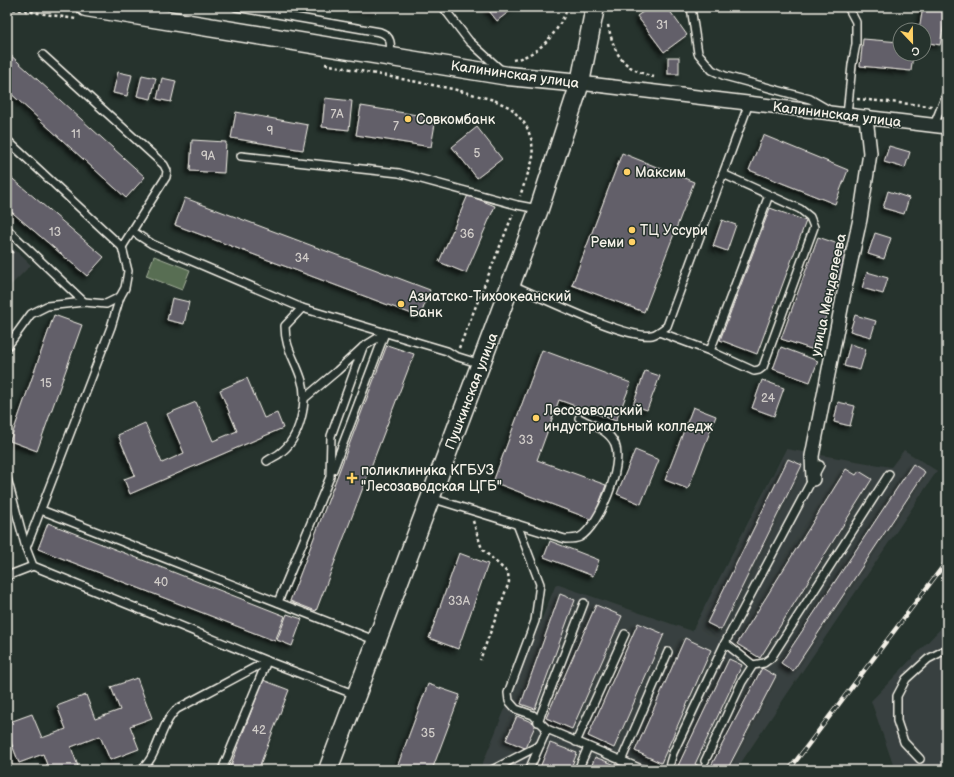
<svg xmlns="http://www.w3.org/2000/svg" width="954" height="777" font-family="'Balsamiq Sans',sans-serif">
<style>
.built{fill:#38403f}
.green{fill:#586e52;stroke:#a6b09d}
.building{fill:#625e69;stroke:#f4f1e8;filter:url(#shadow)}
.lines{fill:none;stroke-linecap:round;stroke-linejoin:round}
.service-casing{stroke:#f4f1e8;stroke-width:10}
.minor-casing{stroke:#f4f1e8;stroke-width:16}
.secondary-casing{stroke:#f4f1e8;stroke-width:21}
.path{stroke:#f4f1e8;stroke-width:2.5;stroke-dasharray:3 3;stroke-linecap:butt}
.service{stroke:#26332d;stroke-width:7}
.minor{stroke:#26332d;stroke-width:13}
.secondary{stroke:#26332d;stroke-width:18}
.rail-casing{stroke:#f4f1e8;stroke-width:4.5}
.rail{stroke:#26332d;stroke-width:3;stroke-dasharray:9;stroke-linecap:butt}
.poi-dot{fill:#ffd166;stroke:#26332d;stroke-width:1.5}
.labels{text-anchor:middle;stroke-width:3;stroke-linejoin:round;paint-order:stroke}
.number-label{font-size:12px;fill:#d0ccc8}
.street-label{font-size:14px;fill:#f4f1e8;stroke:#26332d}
.poi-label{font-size:14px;fill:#f4f1e8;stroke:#26332d;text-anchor:start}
</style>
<defs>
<filter id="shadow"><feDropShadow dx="-3.5" dy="3.5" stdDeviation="2" flood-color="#0009"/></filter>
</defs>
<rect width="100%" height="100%" fill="#26332d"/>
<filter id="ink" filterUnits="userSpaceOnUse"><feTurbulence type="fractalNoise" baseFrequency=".025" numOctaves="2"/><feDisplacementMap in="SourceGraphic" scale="8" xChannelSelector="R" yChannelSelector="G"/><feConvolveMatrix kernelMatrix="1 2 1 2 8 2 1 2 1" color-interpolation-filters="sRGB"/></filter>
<g filter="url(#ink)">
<g class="built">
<path d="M7 242 31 265 7 289Z"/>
<path d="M786 449 891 467 904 450 937 471 736 770H480L556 584 692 631Z"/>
<path d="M947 622V770H895L871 701Z"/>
</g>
<path class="green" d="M154 256 190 270 182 290 146 276Z"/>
<g class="building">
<path d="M351 7H379L374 10Z"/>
<path d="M486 7H515L497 21Z"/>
<path d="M650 7H667L687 35 664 52 637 16Z"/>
<path d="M923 7H947L940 45 924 42V30H919Z"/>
<path d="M863 39 900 42V54H913L911 71 860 66Z"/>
<path d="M7 52 145 177 126 198 7 90Z"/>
<rect x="668" y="57" width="11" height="17"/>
<path d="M118 72 132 75 127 96 113 93Z"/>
<path d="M142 75 156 78 151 99 137 96Z"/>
<path d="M162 78 176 81 171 102 157 99Z"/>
<path d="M325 98 352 101 349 130 322 127Z"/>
<path d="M361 106 436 118 431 147 356 135Z"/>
<path d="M236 112 308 125 303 150 231 138Z"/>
<path d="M477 127 502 159 477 178 452 147Z"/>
<path d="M763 135 848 170 835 204 749 170Z"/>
<path d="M192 140 226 142 224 173 190 171Z"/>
<path d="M889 146 910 152 905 168 884 162Z"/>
<path d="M622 153 694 182 644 312 572 285Z"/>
<path d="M7 174 104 257 87 276 7 208Z"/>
<path d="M888 191 909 198 904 214 883 208Z"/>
<path d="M468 195 495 206 466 273 439 262Z"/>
<path d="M185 198 430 290 420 317 175 225Z"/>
<path d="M770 208 806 221 757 354 720 340Z"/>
<path d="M722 220 736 225 727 251 713 246Z"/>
<path d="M875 233 891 238 884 259 868 254Z"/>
<path d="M818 237 850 248 814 350 781 339Z"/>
<path d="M867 272 888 278 883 294 862 288Z"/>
<path d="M172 298 189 302 184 324 167 320Z"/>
<path d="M54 315 82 325 37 451 10 441Z"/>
<path d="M855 315 876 321 871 337 850 331Z"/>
<path d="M850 344 866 349 860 370 844 366Z"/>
<path d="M387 345 414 354 316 611 290 601Z"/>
<path d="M781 347 818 361 810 382 773 369Z"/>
<path d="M542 350 631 383 616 421 559 400 537 460 606 485 593 520 493 482Z"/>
<path d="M645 371 660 376 647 410 633 405Z"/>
<path d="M247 378 264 418 277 413 283 428 130 494 124 479 135 475 118 435 145 423 162 463 184 453 167 414 196 402 213 441 237 431 220 390Z"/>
<path d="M762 380 784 388 774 416 752 408Z"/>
<path d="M838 402 855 406 850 426 834 422Z"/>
<path d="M693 407 716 416 688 489 665 480Z"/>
<path d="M635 450 659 460 641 504 617 494Z"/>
<path d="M788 459 802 465 721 630 707 623Z"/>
<path d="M913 464 925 472 793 671 781 663Z"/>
<path d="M846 469 856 475 859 471 872 479 760 658 737 644Z"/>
<path d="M48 523 285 616 275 641 38 549Z"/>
<path d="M550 541 599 560 593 576 544 557Z"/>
<path d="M459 553 488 564 458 649 429 638Z"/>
<path d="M560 594 575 600 535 709 521 704Z"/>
<path d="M596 605 622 616 572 729 546 718Z"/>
<path d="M287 614 302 619 292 646 277 640Z"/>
<path d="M638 623 664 634 614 748 588 736Z"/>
<path d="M685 638 711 650 661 763 635 751Z"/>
<path d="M729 659 742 665 695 764 709 770H676Z"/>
<path d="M762 668 776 676 727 770H714L710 768Z"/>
<path d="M137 678 152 718 130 726 139 749 110 760 100 736 71 747 79 769 77 770H49L43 754 19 763 7 732V723L32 714 42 738 66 729 57 706 86 695 95 719 120 710 111 687Z"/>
<path d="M263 680 289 690 258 770H229Z"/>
<path d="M428 684 460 695 432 770H396Z"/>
<path d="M517 716 536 724 525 748 506 740Z"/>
<path d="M550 743 577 753 570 770H539Z"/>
<path d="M595 757 623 768 622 770H590Z"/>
</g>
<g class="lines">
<defs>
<g id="service">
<path d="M236 7 380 32C392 36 391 45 390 55"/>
<path d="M443 7 469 41 502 71"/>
<path d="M691 7 698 53 712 70 725 76 810 99 829 110"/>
<path d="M43 55 164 165 167 171 166 177 122 247"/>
<path d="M847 115 852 65 856 44V22L848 7"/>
<path d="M934 125 947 93"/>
<path d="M7 140 122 247 128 271 125 288 120 297 106 304 84 302 47 306 31 314 7 347"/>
<path d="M241 156 399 173 517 205 538 209"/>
<path d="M723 174 800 209 810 217 814 227 763 367 759 370 754 371 710 351 769 195"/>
<path d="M7 229 84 302"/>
<path d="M132 231 152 244 302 308"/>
<path d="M512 285C539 296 627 340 652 335 657 334 663 329 667 326L749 103"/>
<path d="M659 332 710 351"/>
<path d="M306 397 337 371 363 347 384 334"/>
<path d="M267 461C271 458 277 456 280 453 300 439 309 400 301 378 294 357 285 348 285 326L302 308 447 351 455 356 481 364"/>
<path d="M333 470 385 333"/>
<path d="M7 478 26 548 33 566 267 661 356 695"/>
<path d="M431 498 565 539C569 539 576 539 580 537 599 526 624 466 615 444 609 430 592 425 579 418"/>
<path d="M41 510 377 641"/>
<path d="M517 524 540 584 535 621 508 693 509 701 516 709 533 715 547 729 644 770"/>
<path d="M26 548 111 327 120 297"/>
<path d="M7 576 33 566"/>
<path d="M278 602 330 477 331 436 363 347"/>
<path d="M725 643 753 665"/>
<path d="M538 722 584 603"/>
<path d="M576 742 625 634"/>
<path d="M920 759 904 742 897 721V696L906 679 928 659 947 649"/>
<path d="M621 761 668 652"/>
<path d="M705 761 742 682 753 665 764 663 771 658 889 474"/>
<path d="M140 770C158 759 159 725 177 709L267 661"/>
<path d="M222 770 267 661"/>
<path d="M492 770 540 745"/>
<path d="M529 770 547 729"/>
<path d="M578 770 588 747"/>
<path d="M668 770 673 753 725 643 820 465"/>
</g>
<g id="minor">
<path d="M580 83 947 127"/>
<path d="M813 479 812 456 845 288 860 219 870 153 866 117"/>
</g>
<g id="secondary">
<path d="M86 7 508 76 580 83"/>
<path d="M328 770 539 209 580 83 595 7"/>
</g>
</defs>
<use href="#service" class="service-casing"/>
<use href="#minor" class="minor-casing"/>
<use href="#secondary" class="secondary-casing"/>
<g class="path">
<path d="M7 8 76 19"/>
<path d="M608 25C615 56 622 68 654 77"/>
<path d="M513 60C540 55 559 31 568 7"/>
<path d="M325 64 453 89 494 100 511 108 526 125 532 141 533 159 520 196"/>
<path d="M857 99 932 106"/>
<path d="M7 257 14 250"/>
<path d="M459 348 513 214"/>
<path d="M473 521 482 549 508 573 509 582 480 660"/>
</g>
<use href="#service" class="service"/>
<use href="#minor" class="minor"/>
<use href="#secondary" class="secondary"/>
<defs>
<path id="rail" d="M789 770 947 561"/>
</defs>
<use href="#rail" class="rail-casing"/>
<use href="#rail" class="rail"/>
</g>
</g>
<g class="poi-dot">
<circle cx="408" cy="119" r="4"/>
<circle cx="627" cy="172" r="4"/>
<circle cx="632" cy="230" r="4"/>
<circle cx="632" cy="242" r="4"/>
<circle cx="401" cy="304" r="4"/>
<circle cx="536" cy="418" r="4"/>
<path d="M350 472h4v4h4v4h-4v4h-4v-4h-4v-4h4z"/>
</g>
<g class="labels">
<g class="number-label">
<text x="662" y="29">31</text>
<text x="337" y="118">7А</text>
<text x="396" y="130">7</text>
<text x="270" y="135">9</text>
<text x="76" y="138">11</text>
<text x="477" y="157">5</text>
<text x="208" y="160">9А</text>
<text x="55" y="236">13</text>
<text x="467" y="238">36</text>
<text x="302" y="262">34</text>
<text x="46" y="387">15</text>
<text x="768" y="402">24</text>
<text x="526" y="444">33</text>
<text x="161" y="586">40</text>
<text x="459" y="605">33А</text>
<text x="259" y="734">42</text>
<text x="428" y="737">35</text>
</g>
<g class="street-label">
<text transform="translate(515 74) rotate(8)" y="5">Калининская улица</text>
<text transform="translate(837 114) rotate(7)" y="5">Калининская улица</text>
<text transform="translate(828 295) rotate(-78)" y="5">улица Менделеева</text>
<text transform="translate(471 391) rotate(-69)" y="5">Пушкинская улица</text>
</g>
<g class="poi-label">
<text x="416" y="124">Совкомбанк</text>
<text x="635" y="177">Максим</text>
<text x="640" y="235">ТЦ Уссури</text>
<text x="624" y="247" text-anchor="end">Реми</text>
<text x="409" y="301">Азиатско-Тихоокеанский<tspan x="409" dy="16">Банк</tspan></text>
<text x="544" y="415">Лесозаводский<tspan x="544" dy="16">индустриальный колледж</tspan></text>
<text x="361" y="475">поликлиника КГБУЗ<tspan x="361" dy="16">"Лесозаводская ЦГБ"</tspan></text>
</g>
</g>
<rect width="954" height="777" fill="none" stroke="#26332d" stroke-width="24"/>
<rect x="12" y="12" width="930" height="753" fill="none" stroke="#f4f1e8" stroke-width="1.5" filter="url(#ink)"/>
<g transform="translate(912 42) rotate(158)"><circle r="19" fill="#26332d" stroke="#787f78"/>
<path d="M0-3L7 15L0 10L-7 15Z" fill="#ffd166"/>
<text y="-6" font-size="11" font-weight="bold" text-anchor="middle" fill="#f4f1e8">С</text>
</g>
</svg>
